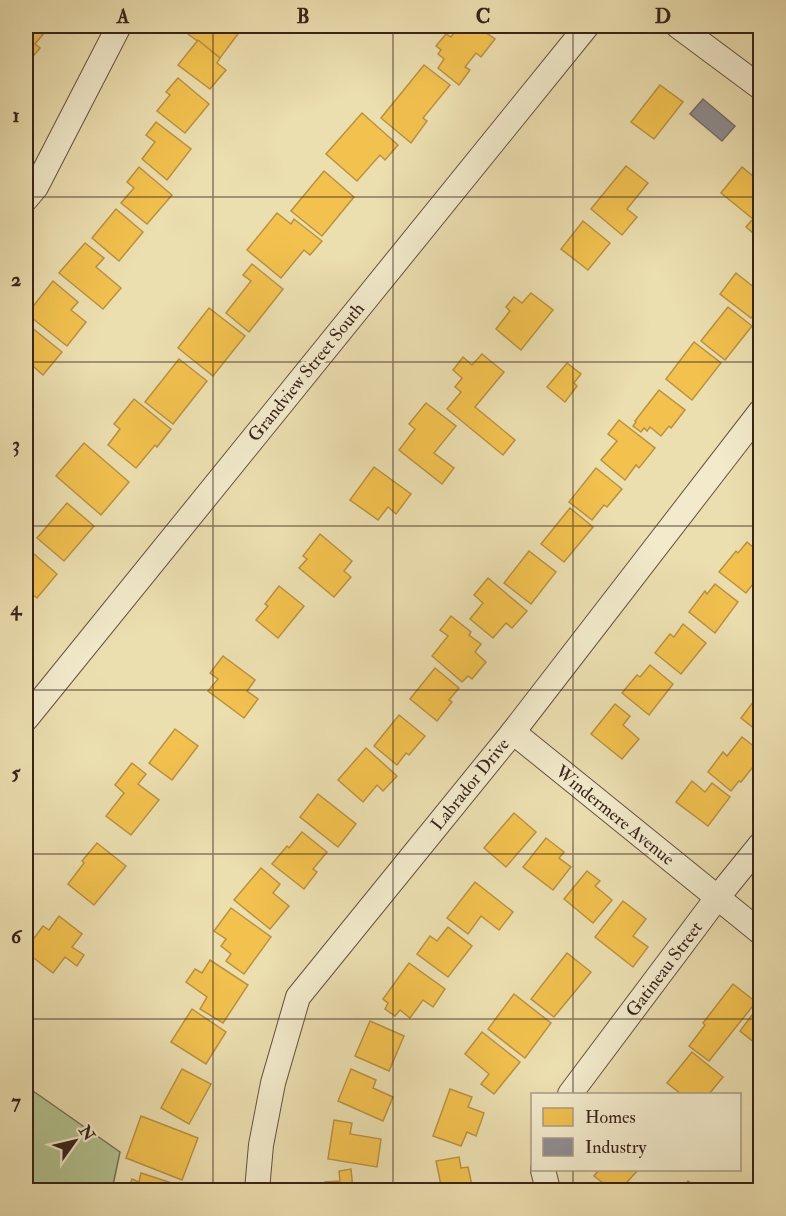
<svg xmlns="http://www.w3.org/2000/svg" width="786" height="1216" font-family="'IM FELL Double Pica',serif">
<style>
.green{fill:#b2c28f;stroke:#757255;stroke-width:1.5}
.homes{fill:#f2c14e;stroke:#ba923f;stroke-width:1.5}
.industry{fill:#8d8d92;stroke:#746d6e;stroke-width:1.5}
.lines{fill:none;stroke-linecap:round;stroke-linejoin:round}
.minor-casing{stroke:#655240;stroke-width:26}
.minor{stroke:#f2eacb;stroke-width:24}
.grid{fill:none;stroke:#38231b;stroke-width:1.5;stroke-opacity:0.55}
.labels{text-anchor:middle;stroke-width:6;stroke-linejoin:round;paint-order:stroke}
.street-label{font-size:18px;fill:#38231b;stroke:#f2eacb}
.neatline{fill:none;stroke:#38231b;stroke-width:2}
.grid-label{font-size:20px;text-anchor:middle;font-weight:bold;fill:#38231b}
</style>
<rect width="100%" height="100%" fill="#ebdeaf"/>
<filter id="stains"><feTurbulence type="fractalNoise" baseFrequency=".00333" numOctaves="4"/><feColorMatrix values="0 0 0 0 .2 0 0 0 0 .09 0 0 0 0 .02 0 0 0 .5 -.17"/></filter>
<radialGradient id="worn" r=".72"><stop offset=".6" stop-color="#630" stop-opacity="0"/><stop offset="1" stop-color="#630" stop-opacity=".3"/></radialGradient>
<path class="green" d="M26 1086 120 1152 112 1190H26Z"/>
<g class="homes">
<path d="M26 26 49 27 35 44 40 48 28 62 26 59Z"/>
<path d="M195 26H230L229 27 238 34 220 58 188 34Z"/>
<path d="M459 26H476L495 39 481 57 476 53 465 67 470 70 459 85 438 68 444 59 438 54 441 50 436 46 446 34 451 37Z"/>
<path d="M198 40 220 58 217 63 226 70 210 89 178 65Z"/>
<path d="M424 65 450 85 423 118 427 121 411 143 381 118Z"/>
<path d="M26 67 32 72 26 79Z"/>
<path d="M178 78 209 104 185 133 157 111 170 95 166 92Z"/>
<path d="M660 85 683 102 654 139 631 122Z"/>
<path d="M362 113 398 145 385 160 380 155 357 181 326 154Z"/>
<path d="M156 122 191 149 167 180 142 159 155 142 146 135Z"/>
<path d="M626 166 648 183 627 209 637 217 622 235 591 209Z"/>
<path d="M139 167 172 195 147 224 121 203 134 188 127 182Z"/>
<path d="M742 167 759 181 755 185 760 189V239L746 227 753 219 721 193Z"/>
<path d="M324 171 354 197 322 236 291 211Z"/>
<path d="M116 209 143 232 119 261 92 238Z"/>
<path d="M277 213 291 224 294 219 322 241 310 255 304 250 281 278 247 250Z"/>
<path d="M583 221 610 243 588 270 561 249Z"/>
<path d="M85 243 104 258 96 267 121 288 103 309 59 273Z"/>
<path d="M252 264 283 289 249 332 226 313 251 281 243 275Z"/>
<path d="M736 273 760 292V317L759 318 754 315 751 318 720 294Z"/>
<path d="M53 281 78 302 71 310 86 322 67 346 27 314Z"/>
<path d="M531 293 553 310 521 350 496 329 510 311 506 307 514 297 522 303Z"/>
<path d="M728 307 752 326 725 360 701 341Z"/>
<path d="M209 308 245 336 213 376 178 348Z"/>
<path d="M26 323 62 352 43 375 26 360Z"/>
<path d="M694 342 721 363 692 400 666 379Z"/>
<path d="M482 354 504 372 475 407 515 440 503 455 447 409 461 392 455 387 462 378 453 370 463 357 472 365Z"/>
<path d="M179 359 207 381 173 424 145 402Z"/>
<path d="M567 363 581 374 574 383 577 386 565 402 547 387Z"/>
<path d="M659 390 685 410 671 428 669 426 661 436 650 427 647 431 644 428 641 432 633 426 636 422 635 421Z"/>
<path d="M134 399 171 429 157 447 155 445 136 468 108 445 120 429 114 424Z"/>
<path d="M426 403 456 426 434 453 454 468 442 484 399 450 415 429 409 424Z"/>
<path d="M619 420 655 448 639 468 636 465 625 480 601 460 617 441 608 434Z"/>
<path d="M84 443 129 482 101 515 56 476Z"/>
<path d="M374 467 411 494 396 514 388 507 378 520 350 500Z"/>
<path d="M596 468 622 489 607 507 604 505 592 520 569 502Z"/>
<path d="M67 503 94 526 64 561 37 538Z"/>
<path d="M570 508 593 527 564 562 541 544Z"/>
<path d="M320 534 352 561 344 571 351 577 334 597 299 568 307 559 303 556Z"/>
<path d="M747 542 760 553V575L746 593 719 572 736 551 738 553Z"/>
<path d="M26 547 57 574 37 598 26 589Z"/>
<path d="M529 551 556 572 531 604 504 583Z"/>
<path d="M488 578 527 611 512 628 506 623 493 638 470 619 483 603 474 595Z"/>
<path d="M715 584 738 602 715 633 689 612 705 591 707 594Z"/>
<path d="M279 586 304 606 278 638 256 620 268 606 265 604Z"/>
<path d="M451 616 471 632 469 635 481 644 475 652 486 662 472 679 468 676 462 682 432 656 448 636 440 630Z"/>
<path d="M683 624 706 643 681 674 655 653 670 634 674 637Z"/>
<path d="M223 656 255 680 247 691 258 699 244 718 208 691 218 679 210 673Z"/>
<path d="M650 665 673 684 649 715 622 693 637 675 640 677Z"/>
<path d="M435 668 459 688 449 700 452 702 437 721 410 699Z"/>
<path d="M760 693V733L741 718Z"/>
<path d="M615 704 630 716 623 725 639 739 622 759 591 734Z"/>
<path d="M399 715 425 736 409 755 406 753 397 765 374 746Z"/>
<path d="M175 729 198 746 172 780 149 763Z"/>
<path d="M742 737 760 751V758L741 782 739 781 731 791 708 772 723 752 727 756Z"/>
<path d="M366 748 397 776 383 791 377 785 363 802 338 780Z"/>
<path d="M132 763 146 774 138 784 159 800 131 835 106 816 124 793 115 785Z"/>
<path d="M692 781 705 792 712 783 730 797 708 826 676 802Z"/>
<path d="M318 794 356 824 338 847 300 817Z"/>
<path d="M514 813 536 832 506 867 484 848Z"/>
<path d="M302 832 327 852 313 869 317 872 304 889 272 864 287 846 289 848Z"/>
<path d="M546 838 564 852 559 858 571 867 553 890 523 867Z"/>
<path d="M97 843 126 866 94 905 68 884 84 863 82 861Z"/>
<path d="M261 868 280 884 273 893 289 906 270 929 234 900Z"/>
<path d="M587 871 600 881 595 886 612 900 593 923 564 899Z"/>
<path d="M475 882 513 912 499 930 481 916 468 934 447 918Z"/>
<path d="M623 901 646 919 633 936 648 947 633 967 595 937Z"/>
<path d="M231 908 271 937 244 974 226 961 231 954 221 946 226 939 214 931Z"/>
<path d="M59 916 82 934 72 947 84 955 77 966 65 957 53 973 26 952V949L43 926 49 930Z"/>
<path d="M448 927 472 946 448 977 417 954 430 936 437 941Z"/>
<path d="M567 953 591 972 554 1017 531 999Z"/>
<path d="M210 960 248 985 223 1023 200 1009 207 997 186 982 195 969 202 973Z"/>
<path d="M409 963 445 989 433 1007 423 1000 410 1018 400 1010 395 1016 385 1009 388 1003 383 999Z"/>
<path d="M733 984 756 1002 709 1061 689 1046 705 1025 703 1023Z"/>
<path d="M514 994 551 1023 525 1058 488 1029Z"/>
<path d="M758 1007 760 1009V1047L740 1031Z"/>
<path d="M192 1009 226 1032 206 1064 171 1042Z"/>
<path d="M370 1021 404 1036 389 1071 355 1056Z"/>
<path d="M482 1032 520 1062 494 1094 481 1084 489 1074 465 1054Z"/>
<path d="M692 1052 723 1077 709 1094H681L667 1083Z"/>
<path d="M182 1069 211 1084 189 1124 161 1108Z"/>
<path d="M351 1069 376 1080 373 1088 393 1097 383 1121 338 1101Z"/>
<path d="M450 1089 472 1097 468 1107 484 1113 476 1136 467 1132 461 1146 433 1136Z"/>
<path d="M141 1116 198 1138 182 1180 126 1158Z"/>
<path d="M334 1120 352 1123 350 1134 381 1139 377 1167 328 1159Z"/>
<path d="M459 1157 461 1168 468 1167 473 1190H442L436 1161Z"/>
<path d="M351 1169 353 1189 376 1188V1190H326L325 1182 340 1181 339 1171Z"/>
<path d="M599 1170H638L620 1190H612L594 1176Z"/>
<path d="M141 1173 193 1190H128L132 1179 139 1182Z"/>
<path d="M688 1181 700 1190H681Z"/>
</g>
<path class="industry" d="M703 99 735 126 722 141 690 114Z"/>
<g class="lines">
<defs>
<g id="minor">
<path d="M678 26 760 87"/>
<path d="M26 199 36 187 119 26"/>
<path d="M26 719 587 26"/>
<path d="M513 732 760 932"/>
<path d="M570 1094 717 898 760 845"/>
<path d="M543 1170 548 1190"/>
<path d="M257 1190 261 1145 273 1083 298 997 513 732 760 412"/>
</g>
</defs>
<use href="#minor" class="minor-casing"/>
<use href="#minor" class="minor"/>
</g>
<path class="grid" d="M213 26V1190M393 26V1190M573 26V1094M26 197H760M26 362H760M26 526H760M26 690H760M26 854H760M26 1019H760M573 1170V1190"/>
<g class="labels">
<g class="street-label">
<text transform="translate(306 372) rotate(-51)" y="6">Grandview Street South</text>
<text transform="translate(470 784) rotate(-51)" y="6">Labrador Drive</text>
<text transform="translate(615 815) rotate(39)" y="6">Windermere Avenue</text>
<text transform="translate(664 969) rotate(-53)" y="6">Gatineau Street</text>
</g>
</g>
<rect width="786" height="1216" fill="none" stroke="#ebdeaf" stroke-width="66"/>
<rect x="531" y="1093" width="210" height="78" fill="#f2eacb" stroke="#a89a85" stroke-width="1.5"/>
<rect x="543" y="1108" width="30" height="18" fill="#f2c14e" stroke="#a89a85" stroke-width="1.5"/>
<text x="585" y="1123" font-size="18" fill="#38231b">Homes</text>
<rect x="543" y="1138" width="30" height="18" fill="#8d8d92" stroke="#a89a85" stroke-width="1.5"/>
<text x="585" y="1153" font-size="18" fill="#38231b">Industry</text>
<g transform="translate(75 1141) rotate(56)" stroke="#f2eacb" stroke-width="4.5" paint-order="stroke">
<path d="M0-4.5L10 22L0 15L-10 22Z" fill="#38231b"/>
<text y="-9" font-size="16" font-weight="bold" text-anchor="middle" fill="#38231b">N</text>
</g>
<rect x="33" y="33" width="720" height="1150" class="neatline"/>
<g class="grid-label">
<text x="123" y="23">A</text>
<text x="303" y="23">B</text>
<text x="483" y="23">C</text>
<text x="663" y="23">D</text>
<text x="16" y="122">1</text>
<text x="16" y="286">2</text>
<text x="16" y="451">3</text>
<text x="16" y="615">4</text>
<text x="16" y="779">5</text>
<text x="16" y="943">6</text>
<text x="16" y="1108">7</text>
</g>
<rect width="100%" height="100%" filter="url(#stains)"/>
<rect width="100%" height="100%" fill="url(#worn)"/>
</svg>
